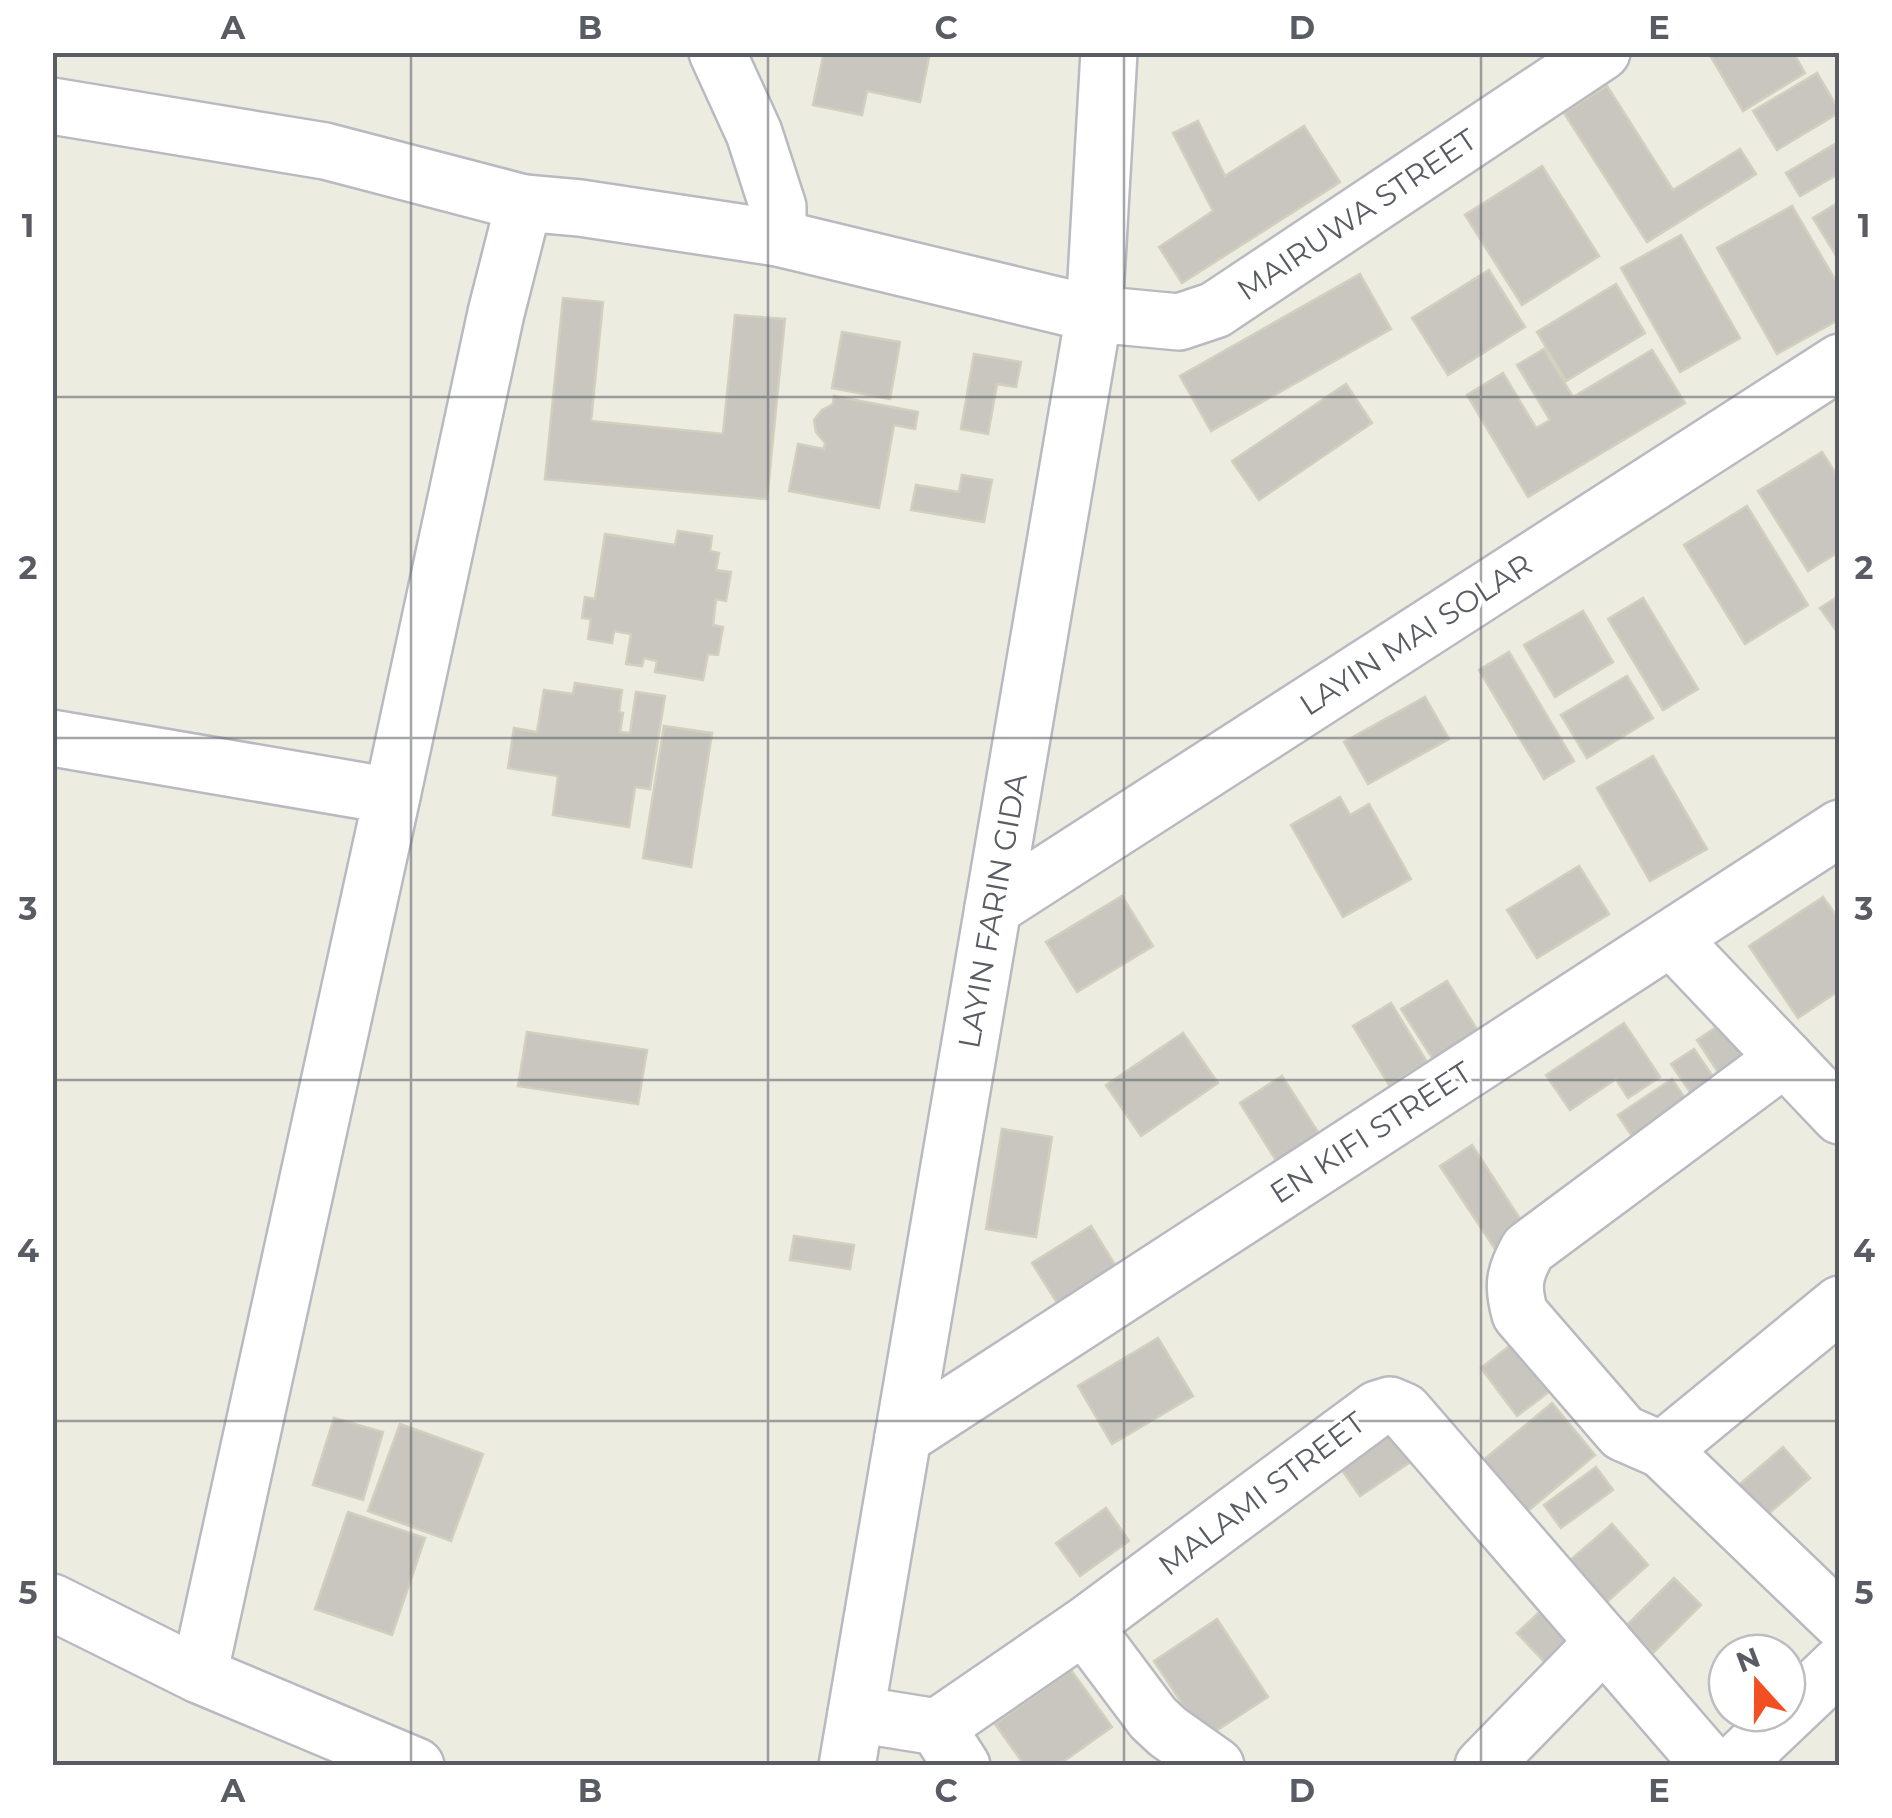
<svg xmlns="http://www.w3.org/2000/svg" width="1892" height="1818" font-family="Montserrat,sans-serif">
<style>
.building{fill:#c8c6be;stroke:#d2cfbf;stroke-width:2.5}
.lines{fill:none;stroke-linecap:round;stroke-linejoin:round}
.minor-casing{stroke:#b9bac1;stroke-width:60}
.minor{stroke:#fff;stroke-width:55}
.grid{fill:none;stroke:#595c63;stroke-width:2.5;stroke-opacity:0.55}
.labels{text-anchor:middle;stroke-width:8;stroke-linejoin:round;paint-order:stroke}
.street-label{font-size:30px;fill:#595c63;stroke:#fff}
.neatline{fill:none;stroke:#595c63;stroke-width:4}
.grid-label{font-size:32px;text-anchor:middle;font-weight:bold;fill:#595c63}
</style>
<rect width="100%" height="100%" fill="#edece1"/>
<g class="building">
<path d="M824 52H908L929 57 920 102 867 91 862 115 813 105Z"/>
<path d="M1708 52H1793L1805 73 1743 111Z"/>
<path d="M1817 73 1840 112 1777 150 1753 111Z"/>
<path d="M1607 86 1673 190 1740 149 1756 174 1647 242 1564 113Z"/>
<path d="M1198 121 1225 176 1304 126 1340 182 1182 283 1159 247 1213 211 1173 133Z"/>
<path d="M1840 141V173L1800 196 1786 173Z"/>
<path d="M1542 166 1599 256 1522 305 1465 215Z"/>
<path d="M1839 202 1840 203V262L1813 218Z"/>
<path d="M1792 206 1840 288V319L1777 354 1717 248Z"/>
<path d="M1681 235 1740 338 1680 372 1621 268Z"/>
<path d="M1489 270 1525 327 1448 375 1412 318Z"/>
<path d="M1360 274 1391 329 1211 431 1180 376Z"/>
<path d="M1616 284 1645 333 1566 381 1537 332Z"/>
<path d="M563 298 603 302 591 421 723 434 735 315 785 319 767 499 545 479Z"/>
<path d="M842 332 900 342 890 399 832 388Z"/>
<path d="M1544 349 1573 397 1652 350 1685 403 1528 497 1467 395 1503 373 1536 428 1550 420 1517 365Z"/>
<path d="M974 354 1021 362 1016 387 997 384 988 434 961 429Z"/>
<path d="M1346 384 1372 423 1259 500 1232 461Z"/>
<path d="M834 396 918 412 915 429 894 425 879 508 789 491 798 444 824 449 825 443 816 432 814 420 822 410 833 404Z"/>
<path d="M1822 452 1840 480V551L1808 571 1758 491Z"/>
<path d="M962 475 992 480 984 522 911 510 916 485 959 492Z"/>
<path d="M1747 506 1808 605 1745 644 1684 545Z"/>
<path d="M678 531 712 536 710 551 719 553 716 570 731 572 726 601 716 599 713 625 723 627 718 655 708 654 703 680 655 672 657 661 644 658 642 666 626 664 631 634 614 631 612 643 588 639 591 619 582 618 585 597 595 599 605 534 675 545Z"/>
<path d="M1840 595V636L1820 608Z"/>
<path d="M1643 598 1698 689 1663 710 1608 619Z"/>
<path d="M1583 611 1613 662 1555 697 1524 645Z"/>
<path d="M1509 652 1574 761 1544 779 1479 670Z"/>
<path d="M1627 676 1653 718 1587 758 1561 715Z"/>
<path d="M575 683 622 690 619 712 623 713 620 732 630 733 636 692 665 696 650 789 635 787 629 827 553 815 558 776 508 768 514 728 537 732 544 690 573 694Z"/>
<path d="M1425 697 1449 739 1368 784 1344 742Z"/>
<path d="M664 726 712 733 691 867 643 858Z"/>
<path d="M1653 756 1707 849 1650 881 1597 788Z"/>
<path d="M1340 797 1350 815 1369 804 1411 879 1343 917 1291 825Z"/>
<path d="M1579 866 1609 914 1537 958 1507 910Z"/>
<path d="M1122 896 1153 946 1077 992 1046 942Z"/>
<path d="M1823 897 1840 921V990L1798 1018 1749 946Z"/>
<path d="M1447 981 1478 1031 1433 1059 1401 1009Z"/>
<path d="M1391 1003 1427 1062 1389 1085 1353 1026Z"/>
<path d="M1734 1015 1757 1050 1720 1075 1697 1040Z"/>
<path d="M1624 1023 1660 1077 1628 1098 1616 1079 1570 1110 1546 1075Z"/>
<path d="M527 1032 647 1050 638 1104 518 1086Z"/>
<path d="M1183 1033 1218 1083 1141 1136 1106 1085Z"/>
<path d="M1694 1049 1718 1084 1695 1099 1671 1064Z"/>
<path d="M1282 1076 1320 1135 1277 1162 1240 1103Z"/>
<path d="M1672 1079 1688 1103 1634 1139 1618 1115Z"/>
<path d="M1002 1129 1052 1137 1036 1237 986 1229Z"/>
<path d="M1472 1145 1526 1228 1495 1249 1440 1166Z"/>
<path d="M1091 1226 1120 1273 1061 1309 1032 1263Z"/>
<path d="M794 1236 854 1245 850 1269 790 1260Z"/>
<path d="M1158 1338 1193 1396 1112 1444 1078 1386Z"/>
<path d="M1512 1344 1549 1392 1517 1416 1481 1368Z"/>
<path d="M1552 1403 1595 1455 1518 1519 1475 1467Z"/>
<path d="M334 1418 383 1432 363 1500 313 1485Z"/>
<path d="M1393 1421 1418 1457 1360 1496 1335 1460Z"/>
<path d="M400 1424 483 1454 451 1541 368 1511Z"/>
<path d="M1783 1447 1810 1478 1759 1522 1732 1491Z"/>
<path d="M1596 1467 1613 1490 1561 1528 1544 1505Z"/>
<path d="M1106 1508 1129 1541 1080 1576 1056 1543Z"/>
<path d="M348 1512 425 1538 392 1635 315 1609Z"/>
<path d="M1612 1524 1648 1565 1597 1611 1560 1569Z"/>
<path d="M1674 1578 1701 1605 1653 1653 1626 1626Z"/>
<path d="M1549 1603 1587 1643 1555 1673 1517 1633Z"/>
<path d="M1217 1619 1268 1697 1205 1738 1154 1661Z"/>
<path d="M1071 1670 1112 1727 1057 1766H1025L995 1724Z"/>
</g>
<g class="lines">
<defs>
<g id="minor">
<path d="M717 52 754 133 778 207V238"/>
<path d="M52 106 325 151 524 203"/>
<path d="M52 738 392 796"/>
<path d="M993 908 1840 362"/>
<path d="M1671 938 1840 1116"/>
<path d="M1840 1304 1662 1450 1840 1621"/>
<path d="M903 1437 1840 828"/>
<path d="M1662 1450 1623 1433 1520 1314C1512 1286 1514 1274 1528 1249L1785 1058"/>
<path d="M52 1602 199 1675 416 1766"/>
<path d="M1084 1626 1153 1718 1168 1732 1216 1766"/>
<path d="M199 1675 392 796 496 313 524 203 580 208 778 238 1094 314 1179 322 1215 310 1602 52"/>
<path d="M856 1714 937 1727 962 1766"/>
<path d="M937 1727 1084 1626 1377 1409 1390 1405 1404 1411 1711 1766"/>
<path d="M847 1766 1094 314 1109 52"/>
<path d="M1483 1766 1604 1642"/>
<path d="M1733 1766 1840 1664"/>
</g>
</defs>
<use href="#minor" class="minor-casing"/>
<use href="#minor" class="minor"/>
</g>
<path class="grid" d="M411 52V1766M768 52V1766M1124 52V1766M1481 52V1766M52 397H1840M52 738H1840M52 1080H1840M52 1421H1840"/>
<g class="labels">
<g class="street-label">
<text transform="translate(1357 215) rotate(-34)" y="10">MAIRUWA STREET</text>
<text transform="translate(1416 635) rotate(-33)" y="10">LAYIN MAI SOLAR</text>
<text transform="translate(993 911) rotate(-80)" y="10">LAYIN FARIN GIDA</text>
<text transform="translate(1371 1133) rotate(-33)" y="10">EN KIFI STREET</text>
<text transform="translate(1262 1494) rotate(-37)" y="10">MALAMI STREET</text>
</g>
</g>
<rect width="1892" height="1818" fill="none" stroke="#ffffff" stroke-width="110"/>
<g transform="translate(1757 1683) rotate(339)"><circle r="48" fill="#ffffff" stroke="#bdbec1" stroke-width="2.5"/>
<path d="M0-8L18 38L0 25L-18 38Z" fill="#f25022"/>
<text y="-15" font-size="28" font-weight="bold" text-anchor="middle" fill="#595c63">N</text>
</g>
<rect x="55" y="55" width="1782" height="1708" class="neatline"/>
<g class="grid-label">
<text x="233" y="39">A</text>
<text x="590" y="39">B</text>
<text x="946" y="39">C</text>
<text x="1302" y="39">D</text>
<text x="1659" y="39">E</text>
<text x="28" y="237">1</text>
<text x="1864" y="237">1</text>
<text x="28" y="579">2</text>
<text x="1864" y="579">2</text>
<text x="28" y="920">3</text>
<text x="1864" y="920">3</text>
<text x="28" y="1262">4</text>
<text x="1864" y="1262">4</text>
<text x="28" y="1604">5</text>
<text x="1864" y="1604">5</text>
<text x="233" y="1802">A</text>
<text x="590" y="1802">B</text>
<text x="946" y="1802">C</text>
<text x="1302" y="1802">D</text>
<text x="1659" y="1802">E</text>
</g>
</svg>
